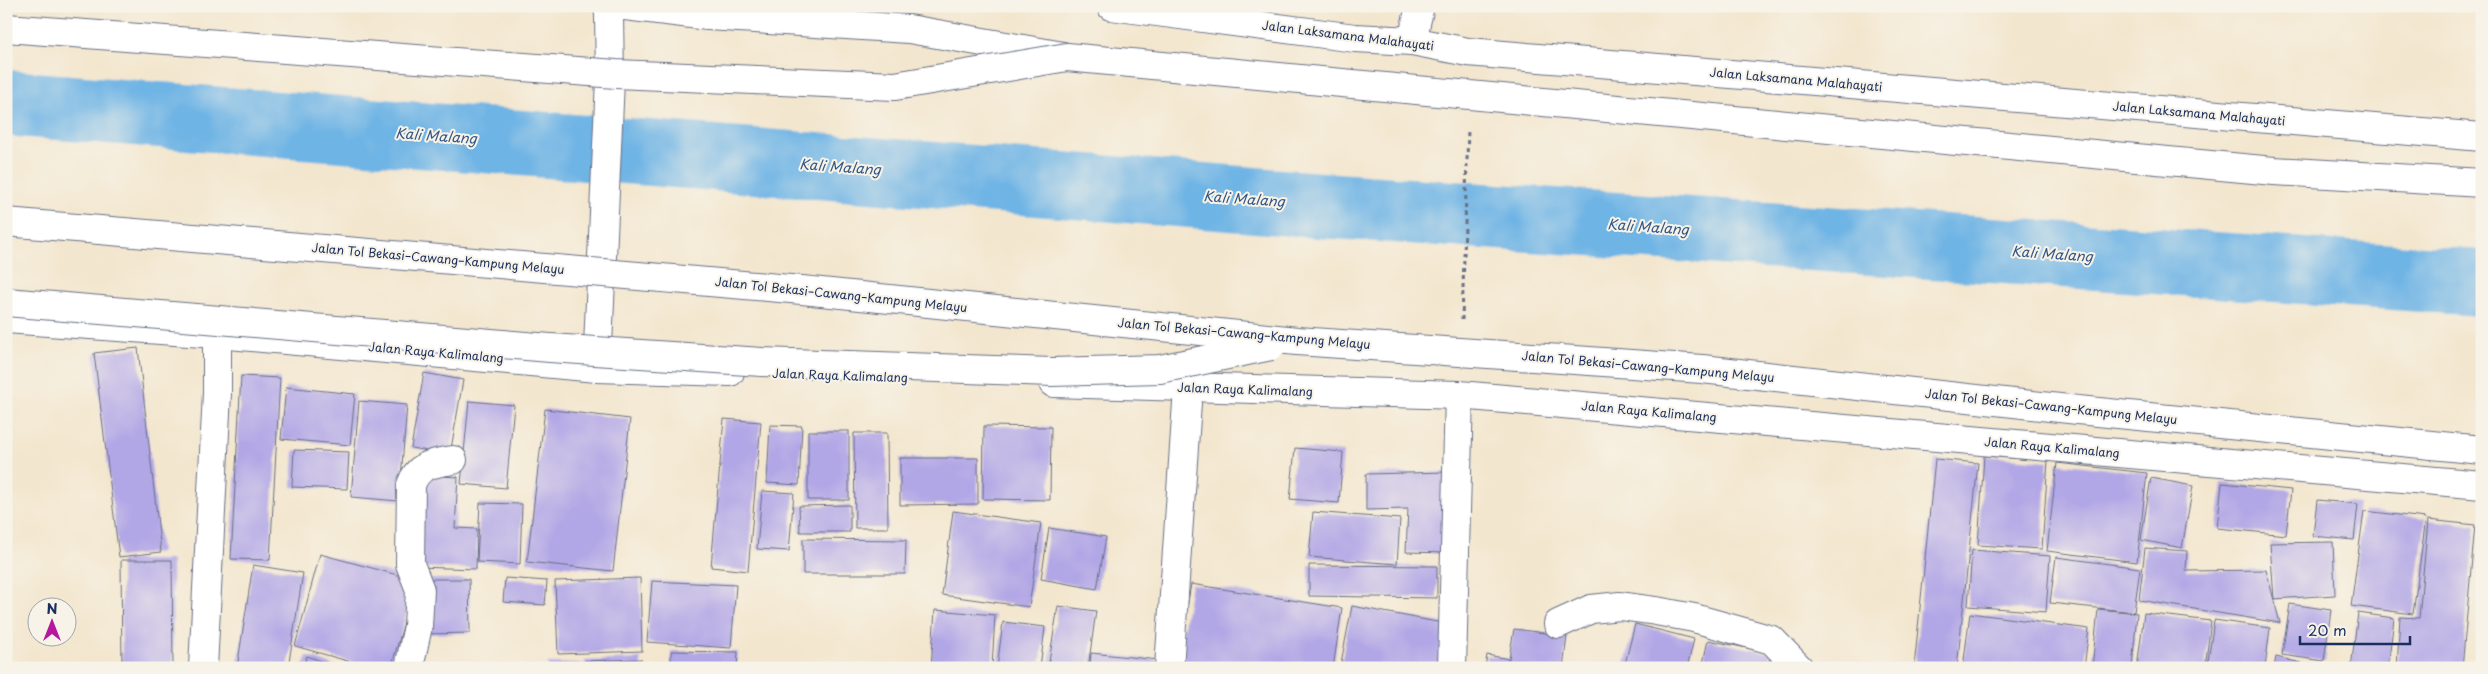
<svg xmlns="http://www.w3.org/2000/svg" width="2488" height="674" font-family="'Playpen Sans',sans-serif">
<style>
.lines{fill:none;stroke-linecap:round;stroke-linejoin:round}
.river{stroke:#6eb4e5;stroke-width:66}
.building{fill:#b2a7e6}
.street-casing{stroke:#676f85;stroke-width:30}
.secondary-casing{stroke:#676f85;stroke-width:30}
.primary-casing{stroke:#676f85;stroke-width:30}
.highway-casing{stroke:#676f85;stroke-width:30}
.path{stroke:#676f85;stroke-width:3;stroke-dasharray:4 4;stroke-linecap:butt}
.street{stroke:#fff;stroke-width:28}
.secondary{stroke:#fff;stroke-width:28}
.primary{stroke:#fff;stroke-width:28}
.highway{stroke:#fff;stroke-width:28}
.highway-bridge-casing{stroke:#676f85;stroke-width:30;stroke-linecap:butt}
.highway-bridge{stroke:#fff;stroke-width:28}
.labels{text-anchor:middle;stroke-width:4;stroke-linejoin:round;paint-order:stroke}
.street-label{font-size:12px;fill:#1b2f5e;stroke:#f7f3e8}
.water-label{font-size:14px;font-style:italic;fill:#345786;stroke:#f7f3e8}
</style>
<rect width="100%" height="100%" fill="#f7f3e8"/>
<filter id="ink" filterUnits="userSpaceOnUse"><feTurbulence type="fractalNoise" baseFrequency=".02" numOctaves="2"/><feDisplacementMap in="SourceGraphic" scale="10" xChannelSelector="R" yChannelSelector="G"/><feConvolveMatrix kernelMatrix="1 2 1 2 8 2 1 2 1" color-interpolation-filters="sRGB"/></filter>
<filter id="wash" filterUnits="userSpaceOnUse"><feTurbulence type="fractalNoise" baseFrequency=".0096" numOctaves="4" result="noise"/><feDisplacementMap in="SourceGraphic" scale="20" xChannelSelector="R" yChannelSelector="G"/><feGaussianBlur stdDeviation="1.12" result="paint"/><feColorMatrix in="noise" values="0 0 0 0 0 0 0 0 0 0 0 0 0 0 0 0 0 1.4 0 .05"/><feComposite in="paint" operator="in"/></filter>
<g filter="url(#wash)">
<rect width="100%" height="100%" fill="#f3e6ce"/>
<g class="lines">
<path class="river" d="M6 103 1320 205 2482 283"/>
</g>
<g id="blocks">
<g class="building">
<path d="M138 348 161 552 119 557 94 353Z"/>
<path d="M424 373 463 380 450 455 411 448Z"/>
<path d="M241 376 280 378 270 560 231 559Z"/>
<path d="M286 387 355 394 350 445 281 439Z"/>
<path d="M359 401 407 405 399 501 351 497Z"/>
<path d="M469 401 514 405 506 488 461 484Z"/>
<path d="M545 409 630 419 613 571 527 562Z"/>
<path d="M724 419 761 422 748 571 711 567Z"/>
<path d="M770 425 802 426 799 485 767 483Z"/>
<path d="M984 426 1051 427 1050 500 983 499Z"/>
<rect x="808" y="431" width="41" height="69"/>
<path d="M854 433H887L888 528H855Z"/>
<path d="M1295 448 1343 452 1339 503 1290 499Z"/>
<path d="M294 450 349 452 347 489 292 487Z"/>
<path d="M1984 456 2048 461 2042 549 1978 545Z"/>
<path d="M900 458H978V504L900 505Z"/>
<path d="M1935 459 1978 463 1957 668H1914Z"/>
<path d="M2057 463 2147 473 2137 562 2047 551Z"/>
<path d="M1447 472 1448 553 1406 552 1408 509 1366 510V474Z"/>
<path d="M421 475 458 477 455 528 477 529 476 569 417 567Z"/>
<path d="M2151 478 2193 486 2182 548 2141 540Z"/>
<path d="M2222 483 2291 490 2286 535 2217 528Z"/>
<path d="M762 491 794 493 789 551 757 549Z"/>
<path d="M2317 500 2358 504 2354 540 2313 536Z"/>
<path d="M480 503 522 504 520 564 477 562Z"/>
<path d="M850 505V532H800L799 506Z"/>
<path d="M953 511 1041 523 1029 607 942 595Z"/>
<path d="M2364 511 2426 518 2413 614 2351 606Z"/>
<path d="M1313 512 1400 519 1397 564 1309 557Z"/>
<path d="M2428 520 2475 525 2462 668H2397L2400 617 2419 618Z"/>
<path d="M1049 528 1106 537 1097 589 1041 579Z"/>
<path d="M803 539 906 540 905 574H803Z"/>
<path d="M2333 542 2335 595 2274 599 2270 543Z"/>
<path d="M2145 548 2187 551 2186 571 2266 570 2280 623 2139 600Z"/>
<path d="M1972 550 2050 556 2046 612 1968 606Z"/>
<path d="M320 554 416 580 391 668H372L295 646Z"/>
<path d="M2056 557 2140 568 2134 612 2050 603Z"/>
<path d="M121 560H172L173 668H122Z"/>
<path d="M253 565 303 573 288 668H237Z"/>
<path d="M1309 565 1437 566V598L1309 596Z"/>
<path d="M505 578 547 581 545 605 503 602Z"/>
<path d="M640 578 642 651 558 654 555 581Z"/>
<path d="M424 579H469L470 633 425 634Z"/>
<path d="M652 581 736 585 731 648 647 642Z"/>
<path d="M1191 584 1342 608 1333 668H1177Z"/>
<path d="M2290 604 2331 610 2324 661 2282 655Z"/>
<path d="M1058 606 1096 611 1088 668H1048Z"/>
<path d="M1352 606 1453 625 1444 668H1340Z"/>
<path d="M2098 609 2137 613 2132 668H2092Z"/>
<path d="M935 610 995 615 992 668H931Z"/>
<path d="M1970 613 2089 629 2084 668H1963Z"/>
<path d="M2144 613 2211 621 2205 668H2137Z"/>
<path d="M2358 613 2394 618 2388 668H2351Z"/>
<path d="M2214 620 2270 628 2265 668H2207Z"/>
<path d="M1003 622 1045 627 1040 668H997Z"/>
<path d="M1635 624 1694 639 1687 668H1624Z"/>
<path d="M1514 629 1567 636 1563 668H1485L1487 655 1509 659Z"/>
<path d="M1708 640 1771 653 1768 668H1702Z"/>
<path d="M671 651 738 652 737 668H671Z"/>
<path d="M1091 653 1159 660 1158 668H1090Z"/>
<path d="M307 656 340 668H302Z"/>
<path d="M2276 657 2301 663 2300 668H2274Z"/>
<path d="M641 659V668H585V661Z"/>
<path d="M548 663 583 664V668H548Z"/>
</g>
</g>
</g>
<g filter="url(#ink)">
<use href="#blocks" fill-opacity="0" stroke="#676f85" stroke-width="1"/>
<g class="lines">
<defs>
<g id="street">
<path d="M1558 624 1591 609 1620 606 1656 611 1694 618 1772 640 1799 668"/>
<path d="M203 668 217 393V334"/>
<path d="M409 668 418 626 420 590 410 564 411 485C418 464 434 463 453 460"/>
<path d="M1169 668 1188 388"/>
<path d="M1452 668 1459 395"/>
</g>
<path id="secondary" d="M1412 41 1420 6"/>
<g id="primary">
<path d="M1111 6 1355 38 1412 41 1468 52 2482 137"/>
<path d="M6 319 217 334 597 368 730 372"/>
<path d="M597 368 610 80 609 13 607 6"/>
<path d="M1053 383 1459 395 2482 485"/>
</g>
<g id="highway">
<path d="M625 6 708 16 909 29 1063 56"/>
<path d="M1518 356 1702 369 2078 410 2482 450"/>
</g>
</defs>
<use href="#street" class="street-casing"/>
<use href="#secondary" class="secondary-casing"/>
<use href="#primary" class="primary-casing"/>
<use href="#highway" class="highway-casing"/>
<path class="path" d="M1462 320 1468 129"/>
<use href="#street" class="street"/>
<use href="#secondary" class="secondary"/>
<use href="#primary" class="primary"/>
<use href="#highway" class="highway"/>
<defs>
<g id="highway-bridge">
<path d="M6 28 616 74 895 86 1067 57 2274 171 2482 183"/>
<path d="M6 222 802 290 1297 341 1518 356"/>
<path d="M6 302 550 348 762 362 1052 372 1160 369 1271 346"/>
</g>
</defs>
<use href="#highway-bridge" class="highway-bridge-casing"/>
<use href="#highway-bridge" class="highway-bridge"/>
</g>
</g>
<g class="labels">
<g class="street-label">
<text transform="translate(1348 36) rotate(7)" y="4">Jalan Laksamana Malahayati</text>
<text transform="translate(1796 80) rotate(5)" y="4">Jalan Laksamana Malahayati</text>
<text transform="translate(2199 114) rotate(5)" y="4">Jalan Laksamana Malahayati</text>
<text transform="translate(438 259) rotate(5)" y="4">Jalan Tol Bekasi–Cawang–Kampung Melayu</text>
<text transform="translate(841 295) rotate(6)" y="4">Jalan Tol Bekasi–Cawang–Kampung Melayu</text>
<text transform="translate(1244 334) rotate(5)" y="4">Jalan Tol Bekasi–Cawang–Kampung Melayu</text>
<text transform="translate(436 353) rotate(5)" y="4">Jalan Raya Kalimalang</text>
<text transform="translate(1648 367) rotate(5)" y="4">Jalan Tol Bekasi–Cawang–Kampung Melayu</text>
<text transform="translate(840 376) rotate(2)" y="4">Jalan Raya Kalimalang</text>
<text transform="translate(1245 390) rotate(2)" y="4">Jalan Raya Kalimalang</text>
<text transform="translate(2051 407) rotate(6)" y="4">Jalan Tol Bekasi–Cawang–Kampung Melayu</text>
<text transform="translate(1649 412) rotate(5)" y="4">Jalan Raya Kalimalang</text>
<text transform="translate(2052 448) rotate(5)" y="4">Jalan Raya Kalimalang</text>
</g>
<g class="water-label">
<text transform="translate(436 136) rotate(4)" y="5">Kali Malang</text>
<text transform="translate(840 167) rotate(4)" y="5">Kali Malang</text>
<text transform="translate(1244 199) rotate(4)" y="5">Kali Malang</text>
<text transform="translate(1648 227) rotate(4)" y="5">Kali Malang</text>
<text transform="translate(2052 254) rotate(4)" y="5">Kali Malang</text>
</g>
</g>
<rect width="2488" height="674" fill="none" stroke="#f7f3e8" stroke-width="25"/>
<g transform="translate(52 622)"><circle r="24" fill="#f7f3e8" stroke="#9fa5b1"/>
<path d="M0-4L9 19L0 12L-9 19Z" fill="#b5179e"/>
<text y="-8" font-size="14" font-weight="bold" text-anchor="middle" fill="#1b2f5e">N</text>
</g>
<path d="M2300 636v8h110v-8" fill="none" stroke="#1b2f5e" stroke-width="2.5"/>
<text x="2308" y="636" font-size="15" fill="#1b2f5e" stroke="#f7f3e8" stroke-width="4" paint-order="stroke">20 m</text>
</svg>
